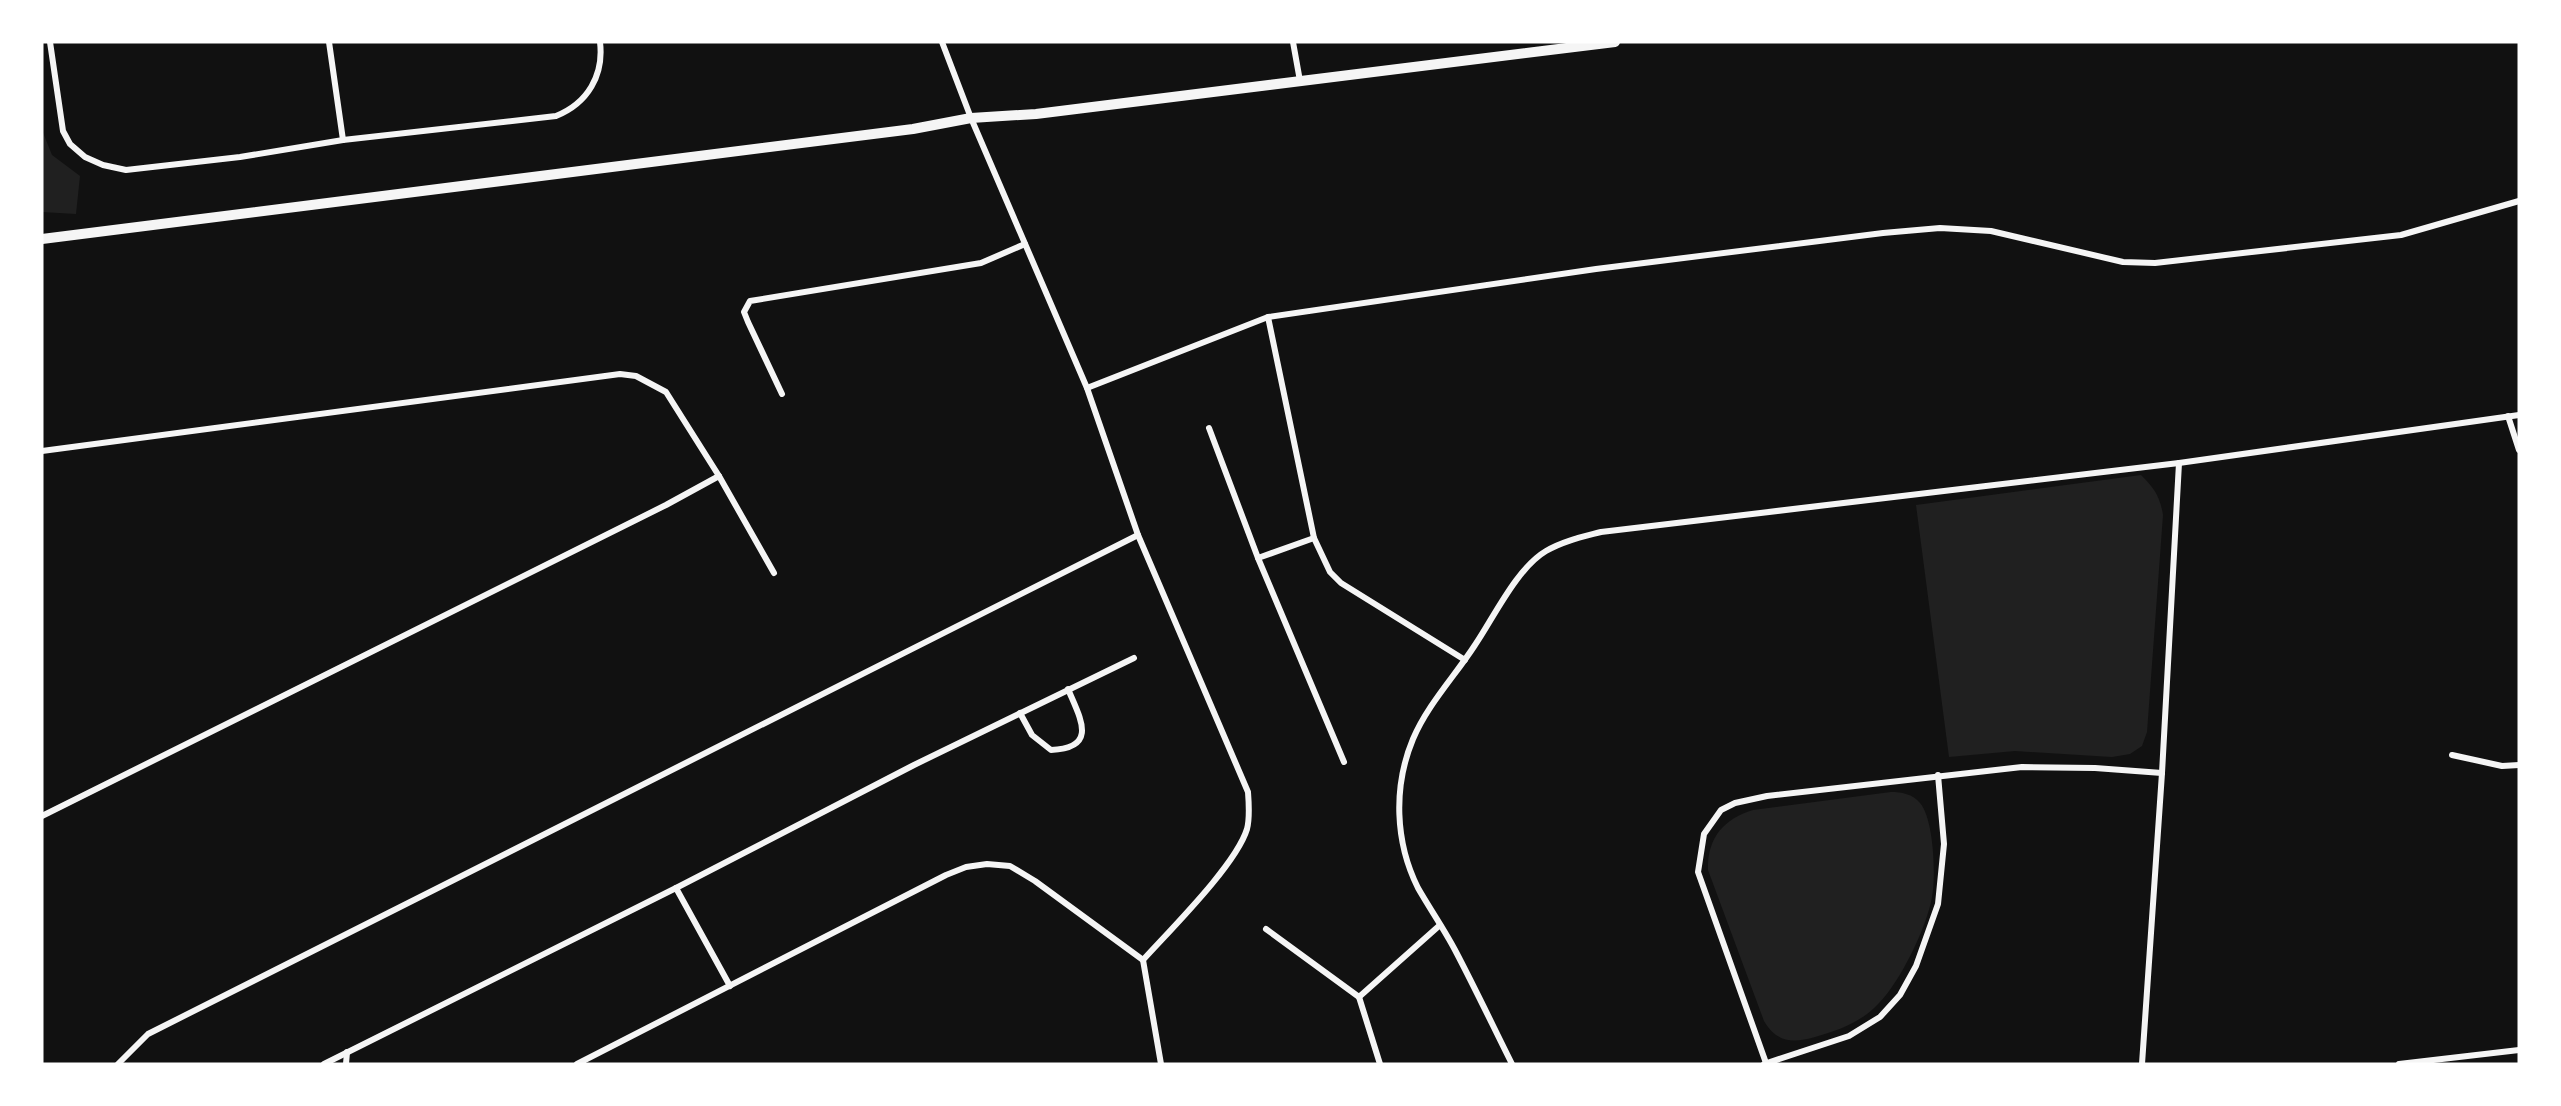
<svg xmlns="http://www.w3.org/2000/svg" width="2561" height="1106" font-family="'Noto Serif',serif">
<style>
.green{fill:#202020}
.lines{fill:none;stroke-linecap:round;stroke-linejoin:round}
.minor{stroke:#f5f5f5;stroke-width:6}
.tertiary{stroke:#f5f5f5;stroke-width:10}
</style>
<rect width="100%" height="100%" fill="#111"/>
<g class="green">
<path d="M42 130 52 155 80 176 76 214 42 212Z"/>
<path d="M2141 475C2154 488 2160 496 2163 515L2147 732 2142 746 2130 754 2112 757 2015 751 1949 757 1916 505Z"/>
<path d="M1891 792C1901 792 1913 794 1920 803 1934 819 1936 877 1932 897 1927 927 1900 982 1879 1003 1862 1022 1839 1030 1815 1037 1793 1043 1777 1043 1764 1021L1708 870C1707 839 1723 819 1753 810Z"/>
</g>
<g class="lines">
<g class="minor">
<path d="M50 42 63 131 70 144 85 157 103 165 126 170 240 157 343 140 556 116C588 103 604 75 600 42"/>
<path d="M329 42 343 140"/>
<path d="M942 42 971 118 1087 388 1138 535 1248 792C1249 805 1250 818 1247 829 1236 865 1170 930 1143 960L1161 1064"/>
<path d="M1293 42 1300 81"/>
<path d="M1268 317 1314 538 1330 572 1341 583 1465 660"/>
<path d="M1087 388 1268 317 1596 269 1883 233 1940 228 1991 231 2123 262 2155 263 2401 235 2519 201"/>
<path d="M782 394 748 322 744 312 750 301 981 263 1025 244"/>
<path d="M2508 416 2519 450"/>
<path d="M1209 428 1258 558 1344 762"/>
<path d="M42 451 620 374 636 376 666 392 719 476 774 573"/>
<path d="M1258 558 1314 538"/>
<path d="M1020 713 1032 735 1051 750C1099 748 1080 718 1068 689"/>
<path d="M2452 755 2502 766 2519 765"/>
<path d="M42 816 666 505 719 476"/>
<path d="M676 888 730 986"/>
<path d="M1266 929 1359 997 1440 925"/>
<path d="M1359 997 1380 1064"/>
<path d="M1766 1063 1698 872 1704 834 1721 810 1735 803 1767 796 2022 767 2095 768 2162 773"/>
<path d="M118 1064 148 1034 1138 535"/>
<path d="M324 1064 676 888 914 765 1134 658"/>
<path d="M346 1064 347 1052"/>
<path d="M577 1064 946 875 966 867 987 864 1010 866 1035 881 1143 960"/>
<path d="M1512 1064C1493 1026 1475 988 1455 950 1444 929 1430 909 1418 888 1395 842 1393 787 1413 739 1428 704 1455 676 1475 645 1494 617 1517 568 1546 551 1563 541 1582 537 1601 532L2179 463 2519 415"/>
<path d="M1764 1064 1849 1036 1880 1017 1900 995 1916 966 1938 904 1944 844 1938 775"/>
<path d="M2142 1064 2162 773 2179 463"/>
<path d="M2399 1064 2519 1050"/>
</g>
<path class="tertiary" d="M42 239 913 129 971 118 1036 114 1615 42"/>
</g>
<rect width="2561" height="1106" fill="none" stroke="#ffffff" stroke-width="87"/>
</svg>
